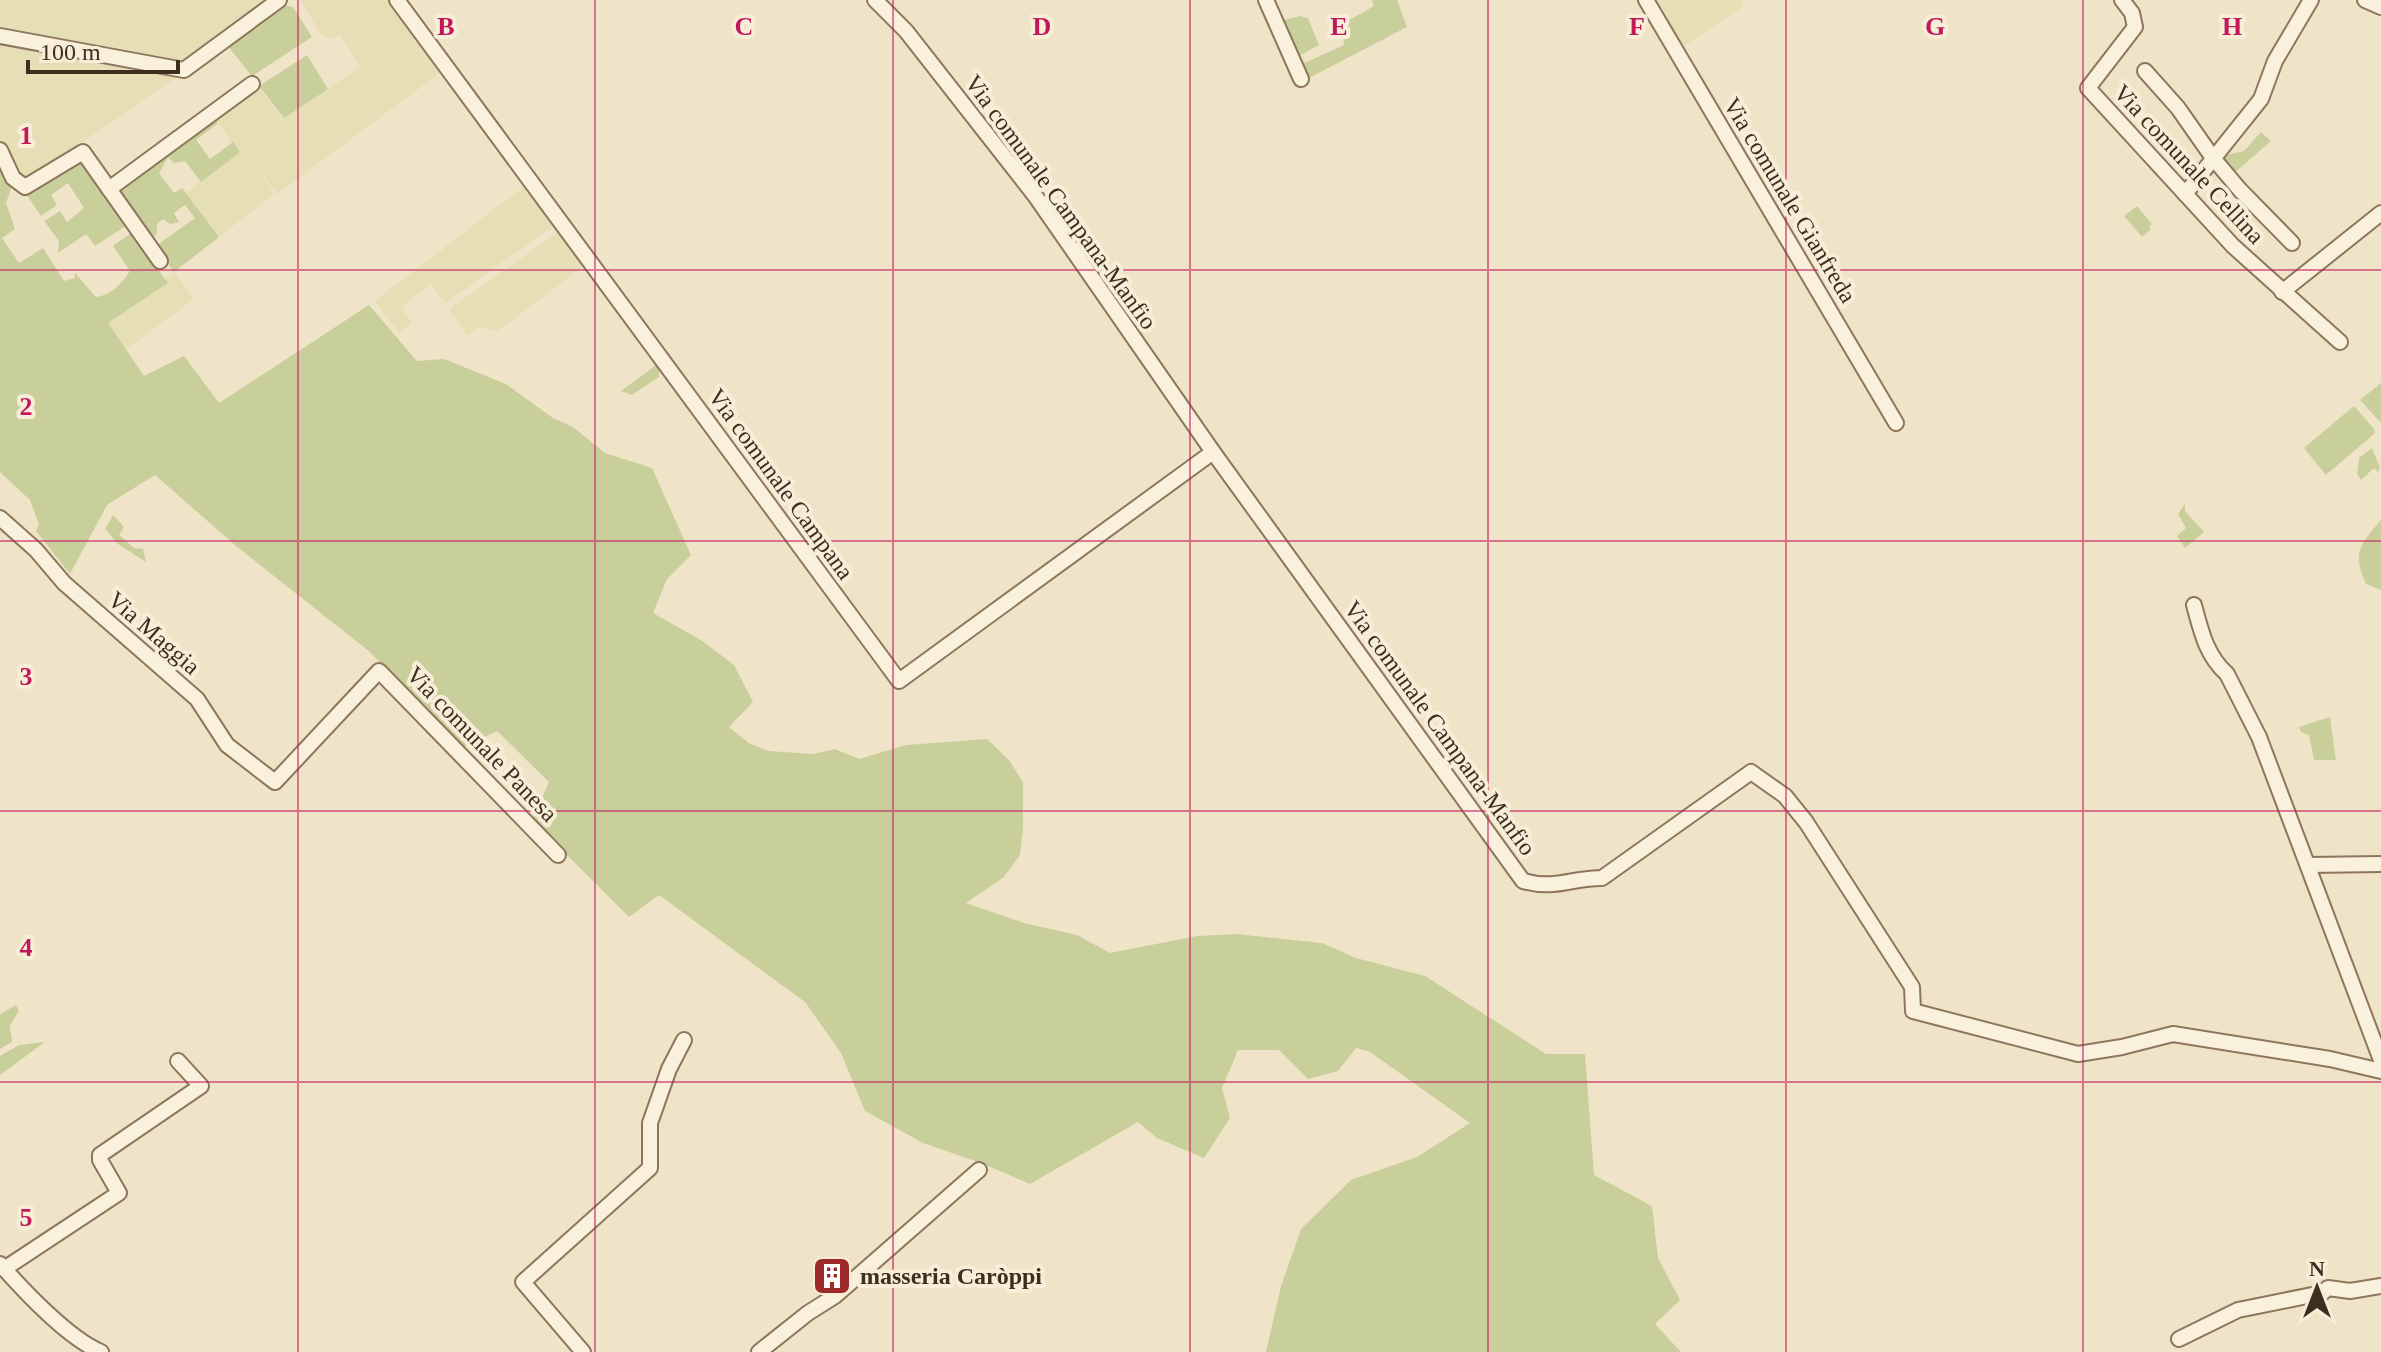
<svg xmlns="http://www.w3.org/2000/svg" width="2381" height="1352" font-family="'Times New Roman',serif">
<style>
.farmland{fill:#e6deb5}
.green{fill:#c9cf9b}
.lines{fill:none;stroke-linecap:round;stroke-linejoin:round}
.minor-casing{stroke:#8d765c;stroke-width:18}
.minor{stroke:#faf1dc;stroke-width:14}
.grid{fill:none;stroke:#c2185b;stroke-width:2;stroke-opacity:0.55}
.labels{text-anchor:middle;stroke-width:8;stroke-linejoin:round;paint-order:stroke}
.street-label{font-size:24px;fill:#3d2e20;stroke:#f7eed8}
.poi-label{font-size:24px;font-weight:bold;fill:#3d2e20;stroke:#f7eed8;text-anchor:start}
.grid-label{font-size:26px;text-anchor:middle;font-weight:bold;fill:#c2185b;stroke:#f7eed8;stroke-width:8;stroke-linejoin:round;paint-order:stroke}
</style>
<rect width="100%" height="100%" fill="#f0e4c8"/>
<g class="farmland">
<path d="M0 0H273L183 65 0 30Z"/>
<path d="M301 0H391L440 69 437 75 277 194 257 167 274 194 219 237 186 193 239 152 215 118 259 88 282 117 278 122 360 67 340 35 333 39 321 35Z"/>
<path d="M1651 0H1741L1743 7 1679 49Z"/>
<path d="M0 41 178 76 27 181 15 172 0 140Z"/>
<path d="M527 184 556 221 550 228 446 303 430 284 402 307 412 323 399 333 375 301Z"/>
<path d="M561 230 586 264 498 331 479 327 467 336 449 309Z"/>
<path d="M174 272 194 299 125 350 108 323 167 283 165 279Z"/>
</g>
<g class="green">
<path d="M1372 0H1397L1407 27 1307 79 1300 65 1344 45 1342 24 1374 6Z"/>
<path d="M283 5 293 7 312 37 252 76 227 45Z"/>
<path d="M1300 16 1308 18 1319 45 1297 57 1283 24 1285 20Z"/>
<path d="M307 55 328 89 284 118 259 86Z"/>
<path d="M215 118 218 123 196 140 210 159 233 142 240 152 201 182 185 161 174 163 168 157 159 173 174 193 182 188 219 237 174 272 156 246 195 218 185 205 174 213 179 222 170 224 163 219 157 224V233L151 239 115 190Z"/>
<path d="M2261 132 2271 141 2233 174 2222 164V156L2244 151Z"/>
<path d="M0 157 13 183 6 203 15 229 2 238 19 263 43 248 64 281 75 278V273L96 297C112 295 122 283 130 271L113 246 131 233 168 283 108 323 144 376 184 356 219 403 369 305 417 361 444 359 506 384 553 418 573 427 605 453 652 468 691 555 667 579 653 613 701 640 734 665 753 702 729 727 750 744 769 751 813 754 835 749 859 759 906 745 987 739 1009 760 1023 782V828L1020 855 1004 877 966 903 1024 923 1077 935 1110 953 1197 936 1236 934 1322 943 1356 958 1425 976 1546 1054H1585L1594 1175 1652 1206 1658 1258 1680 1300 1655 1324 1681 1352H1266L1281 1286 1301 1229 1351 1180 1417 1157 1470 1123 1370 1052 1356 1048 1338 1071 1308 1079 1279 1050H1238L1222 1088 1230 1118 1204 1158 1157 1138 1138 1122 1030 1184 981 1163 923 1143 865 1111 841 1053 805 1002 659 895 629 917 532 820 549 782 497 731 462 748 370 652 236 546 155 475 107 505 70 574 36 531 39 525 30 500 0 472Z"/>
<path d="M79 159 126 226 95 246 86 234 58 253 59 241 44 221 60 211 67 222 84 208 68 183 51 195 57 205 41 216 26 194Z"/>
<path d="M2137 206 2152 224 2149 226 2151 229 2142 237 2124 216Z"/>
<path d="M659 363V377L632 395 621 391Z"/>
<path d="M2381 383V423L2360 400Z"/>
<path d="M2354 406 2375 430 2374 434 2326 475 2304 448Z"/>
<path d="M2372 448 2380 468 2378 472 2374 468 2361 480 2357 474 2359 458Z"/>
<path d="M2185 504V511L2204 532 2185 548 2177 536 2186 528 2178 514Z"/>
<path d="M113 515 124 527 119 535 134 548 143 549 146 562 118 544 105 529Z"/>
<path d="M2381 520V590L2366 584C2352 552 2360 545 2381 520Z"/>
<path d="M2330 717 2336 760H2314L2309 735 2301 732 2299 727Z"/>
<path d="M16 1005 19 1011 10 1025 12 1042 0 1049V1014Z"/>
<path d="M45 1042 0 1075V1056L19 1045Z"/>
</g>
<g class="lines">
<defs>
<g id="minor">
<path d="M397 0 899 681 1213 452"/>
<path d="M875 0 906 31 1036 197 1213 452 1523 881C1555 890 1571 878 1602 878L1751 772 1785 796 1806 822 1912 987 1913 1011 2078 1054 2122 1047 2173 1034 2330 1059 2381 1071"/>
<path d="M1266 0 1301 79"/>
<path d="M1646 0 1896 423"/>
<path d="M2122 0 2132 13 2135 27 2088 88 2233 246 2340 342"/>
<path d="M2365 0 2381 7"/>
<path d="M0 36 184 70 279 0"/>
<path d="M2145 71 2178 108 2213 158 2240 190 2292 243"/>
<path d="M0 150 13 178 25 187 83 152 160 261"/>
<path d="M109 189 252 84"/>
<path d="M2185 194 2261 99 2275 61 2311 0"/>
<path d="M2282 292 2381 213"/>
<path d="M0 518 36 550 64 583 197 699 227 745 275 782 379 671 558 855"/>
<path d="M2194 605C2201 631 2206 655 2227 674L2259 737 2381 1060"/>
<path d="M2308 865 2381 864"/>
<path d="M0 1264C23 1290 69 1339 101 1352"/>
<path d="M4 1269 119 1193 100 1160V1155L201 1086 178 1061"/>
<path d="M2179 1339 2238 1310 2322 1293 2328 1288 2350 1291 2381 1286"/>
<path d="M583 1352 523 1282 650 1168V1123L669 1069 684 1040"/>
<path d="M759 1352 808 1313 835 1296 979 1170"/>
</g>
</defs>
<use href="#minor" class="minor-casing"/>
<use href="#minor" class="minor"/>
</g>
<path class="grid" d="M298 0V1352M595 0V1352M893 0V1352M1190 0V1352M1488 0V1352M1786 0V1352M2083 0V1352M0 270H2381M0 541H2381M0 811H2381M0 1082H2381"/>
<defs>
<symbol id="building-square" viewBox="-11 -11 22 22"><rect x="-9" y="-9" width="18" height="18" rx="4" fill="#9e2a2b" stroke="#f7eed8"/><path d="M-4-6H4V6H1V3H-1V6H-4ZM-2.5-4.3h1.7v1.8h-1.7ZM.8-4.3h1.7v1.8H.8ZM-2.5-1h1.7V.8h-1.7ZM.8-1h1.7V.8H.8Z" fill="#fff"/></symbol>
</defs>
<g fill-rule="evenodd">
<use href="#building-square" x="810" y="1254" width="44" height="44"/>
</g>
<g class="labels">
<g class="street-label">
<text transform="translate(2189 164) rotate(47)" y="8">Via comunale Cellina</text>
<text transform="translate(1790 200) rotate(59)" y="8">Via comunale Gianfreda</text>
<text transform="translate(1061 202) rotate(54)" y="8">Via comunale Campana-Manfio</text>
<text transform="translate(781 484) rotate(54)" y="8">Via comunale Campana</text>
<text transform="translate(154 633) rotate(41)" y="8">Via Maggia</text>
<text transform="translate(1440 728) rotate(54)" y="8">Via comunale Campana-Manfio</text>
<text transform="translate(482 744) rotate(46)" y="8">Via comunale Panesa</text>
</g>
<g class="poi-label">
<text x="860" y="1284">masseria Caròppi</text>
</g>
</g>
<g class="grid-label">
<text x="446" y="35">B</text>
<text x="744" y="35">C</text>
<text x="1042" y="35">D</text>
<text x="1339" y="35">E</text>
<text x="1637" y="35">F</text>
<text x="1935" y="35">G</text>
<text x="2232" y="35">H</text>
<text x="26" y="144">1</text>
<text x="26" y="415">2</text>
<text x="26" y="685">3</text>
<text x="26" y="956">4</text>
<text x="26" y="1226">5</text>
</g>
<g transform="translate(2317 1288)" stroke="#f7eed8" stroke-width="6" paint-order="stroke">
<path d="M0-6L14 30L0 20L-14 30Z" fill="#3d2e20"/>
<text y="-12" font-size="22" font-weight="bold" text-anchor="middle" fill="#3d2e20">N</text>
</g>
<path d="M28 60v12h150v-12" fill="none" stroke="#3d2e20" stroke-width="4"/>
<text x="40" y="60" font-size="24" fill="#3d2e20" stroke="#f7eed8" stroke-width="6" paint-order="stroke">100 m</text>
</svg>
